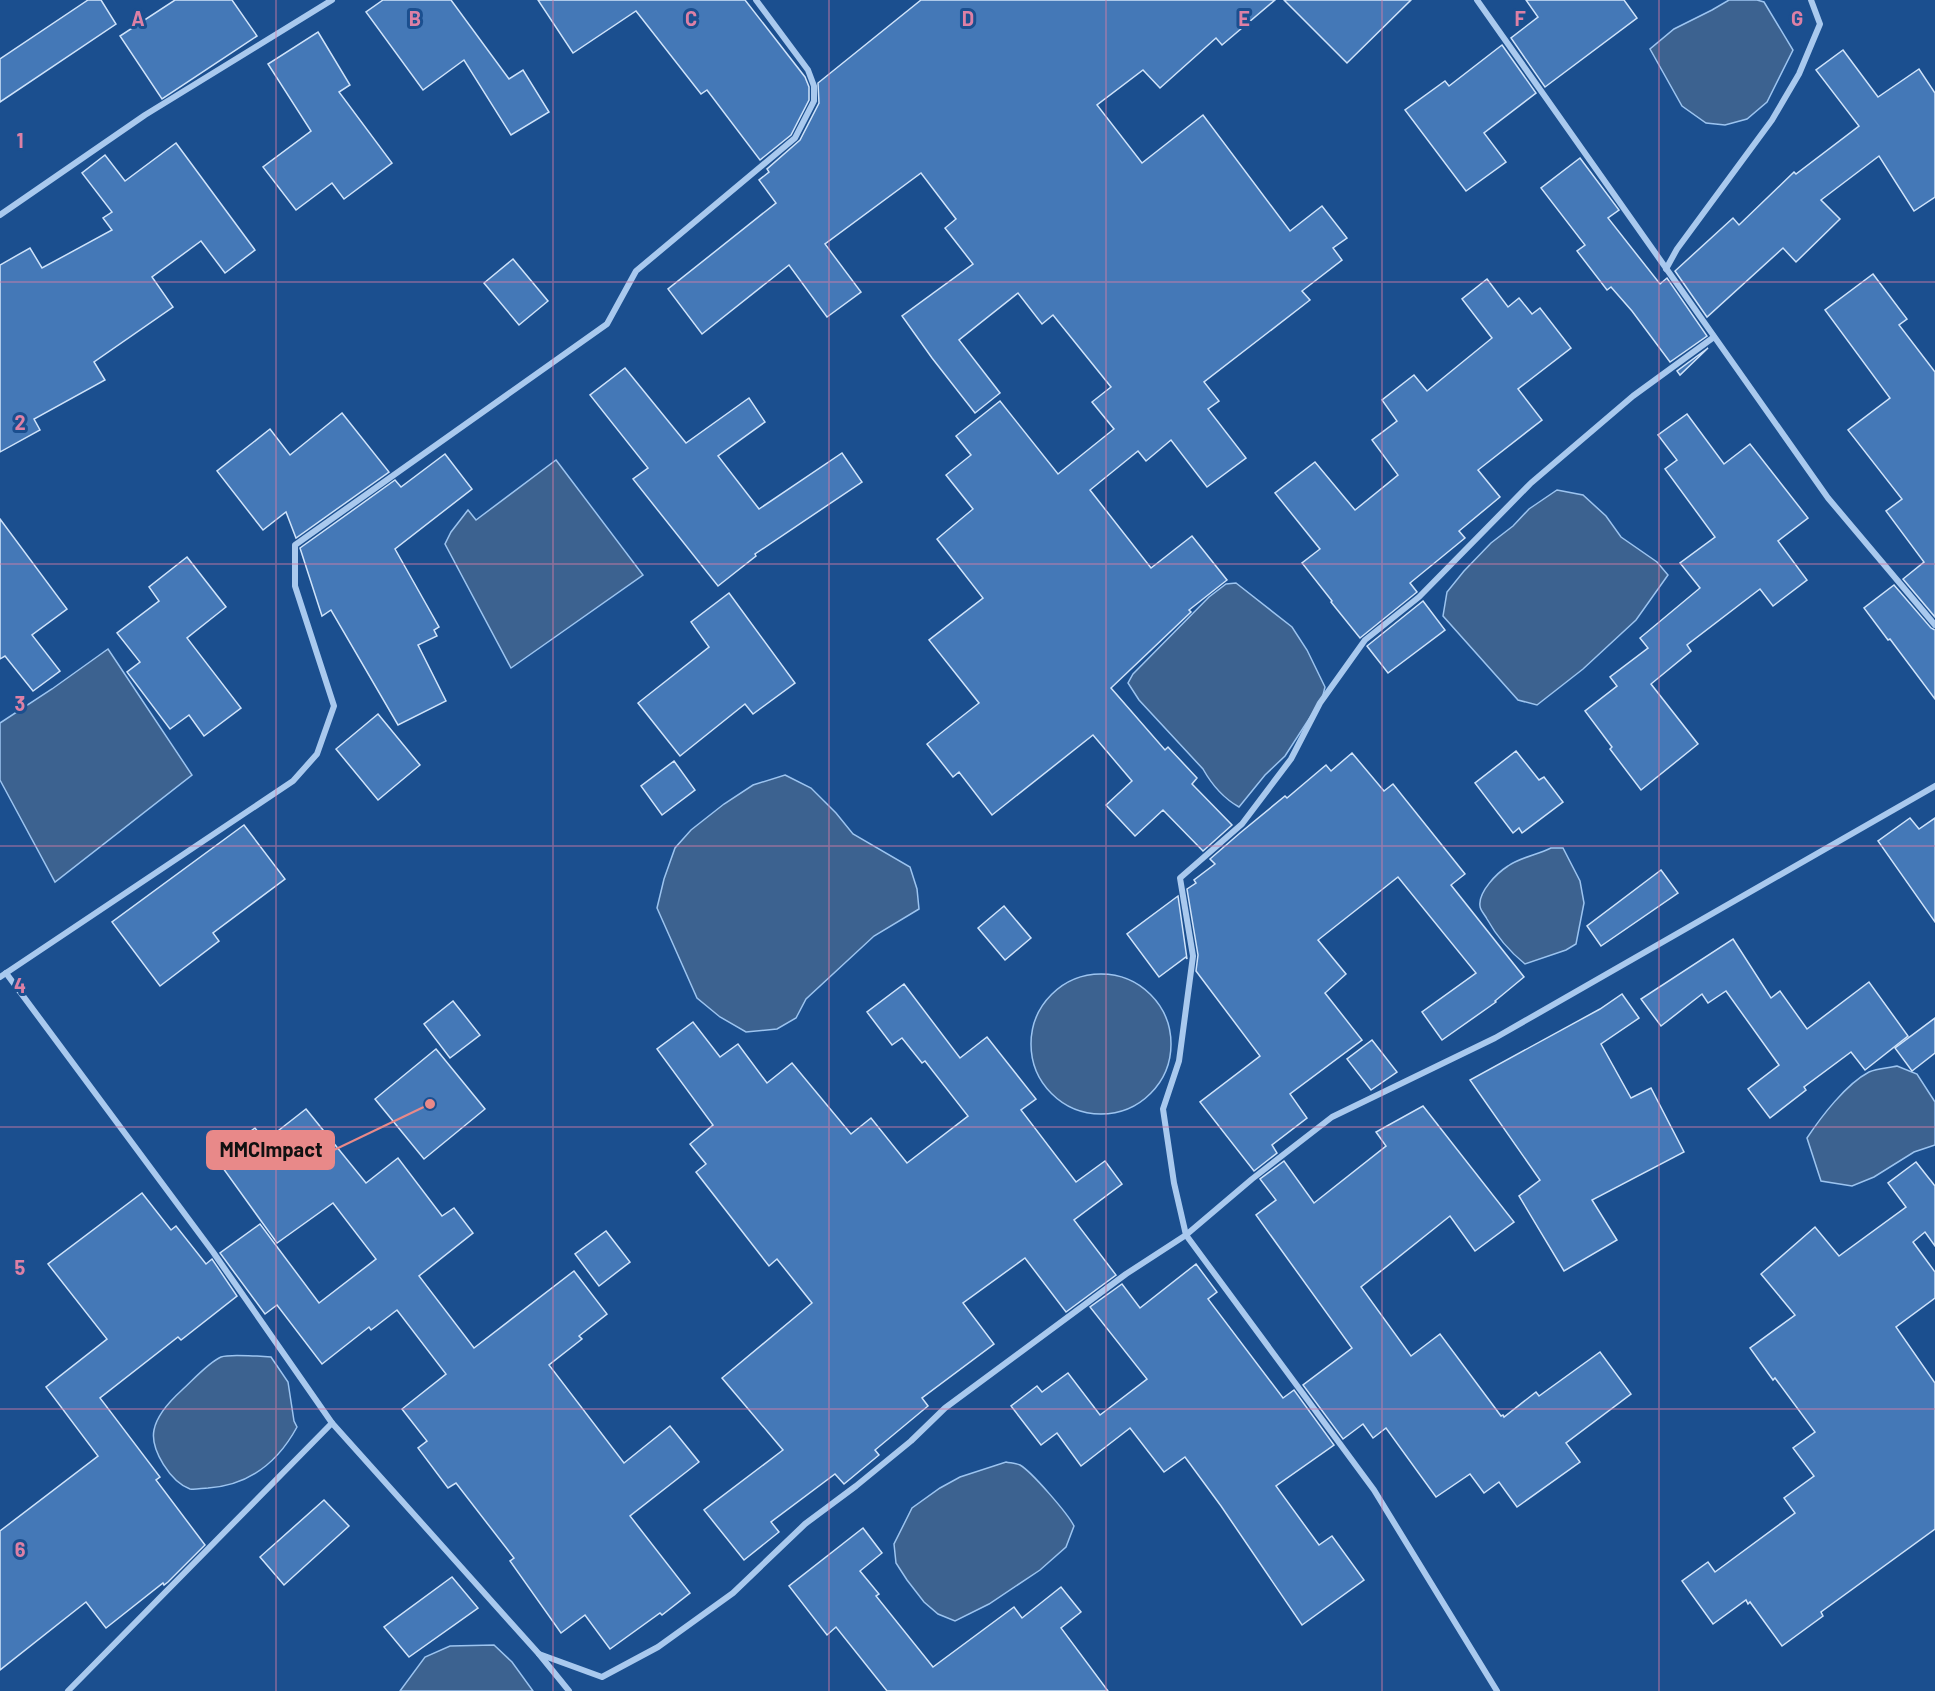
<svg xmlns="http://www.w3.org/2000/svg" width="1935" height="1691" font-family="Barlow,sans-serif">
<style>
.water{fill:#3c6290;stroke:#9cc4f0;stroke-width:1.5}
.building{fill:#4478b7;stroke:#cfe3fa;stroke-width:1.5}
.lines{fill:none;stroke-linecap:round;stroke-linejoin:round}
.street{stroke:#a9c9ee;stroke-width:6}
.grid{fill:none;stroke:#dd80a5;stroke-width:1.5;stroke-opacity:0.55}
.grid-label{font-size:20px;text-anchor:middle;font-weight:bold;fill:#dd80a5;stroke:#1b4f8f;stroke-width:6;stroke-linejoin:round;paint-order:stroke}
.leader{fill:none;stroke:#e88989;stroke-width:2}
.callout-dot{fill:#e88989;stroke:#1b4f8f;stroke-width:2}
.callout{fill:#e88989;stroke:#e88989;stroke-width:2}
.callout-label{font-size:20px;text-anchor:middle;font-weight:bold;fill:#111}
</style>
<rect width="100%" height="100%" fill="#1b4f8f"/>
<g class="water">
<path d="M1729 0H1757L1764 2 1793 50 1767 102 1747 119 1725 125 1706 123 1682 106 1650 49 1674 29 1712 10Z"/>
<path d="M556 460 643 575 511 668 445 544 451 532 468 510 476 520Z"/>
<path d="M1557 490 1583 495 1606 516 1621 537 1657 562 1668 575 1636 620 1583 669 1537 705 1518 700 1443 616 1447 592 1464 571 1491 543 1513 526 1529 509Z"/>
<path d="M1236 583 1292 627 1307 650 1325 687 1322 699 1285 756 1265 775 1239 807C1223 798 1212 785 1203 769L1139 700 1128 683 1133 674 1209 597 1226 584Z"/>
<path d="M108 649 192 775 55 882 0 780V723L52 689Z"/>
<path d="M785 775 811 788 836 813 853 834 910 867 917 889 919 909 874 936 806 999 796 1018 777 1029 746 1032 720 1017 697 998 657 908 664 879 675 848 691 830 724 804 753 785Z"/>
<path d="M1551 848H1563L1580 881 1584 903 1576 944 1566 950 1525 964C1509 951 1497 937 1487 919 1485 915 1480 910 1480 906 1478 892 1497 873 1508 866 1521 857 1537 855 1551 848Z"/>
<circle cx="1101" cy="1044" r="70"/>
<path d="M1897 1066 1917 1074 1935 1102V1145L1914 1152 1874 1177 1852 1186 1821 1181 1807 1138C1821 1117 1846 1084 1869 1072 1877 1068 1889 1068 1897 1066Z"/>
<path d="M257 1356 271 1357 288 1382 294 1421 297 1427C278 1462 250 1485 208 1488 203 1488 195 1490 190 1489 171 1482 150 1450 154 1430 157 1414 171 1400 182 1390 192 1381 209 1362 221 1357 229 1354 248 1356 257 1356Z"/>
<path d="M1006 1462C1010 1463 1016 1463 1020 1465 1032 1472 1068 1514 1074 1526L1066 1547 1040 1570 989 1604 955 1621 938 1614 924 1602 907 1580 896 1563 894 1544 912 1508 940 1488 960 1477Z"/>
<path d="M494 1645 512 1662 533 1691H400L425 1657 450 1646Z"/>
</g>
<g class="building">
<path d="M88 0H101L116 24 0 102V59Z"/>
<path d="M175 0H232L257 36 162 99 120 36Z"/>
<path d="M383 0H451L509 79 523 70 549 112 511 135 464 60 423 90 366 12Z"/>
<path d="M538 0H745L805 77 809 87V100L791 135 760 160 707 90 701 94 636 11 573 53Z"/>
<path d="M921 0H1275L1222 45 1216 38 1160 88 1143 70 1097 105 1142 163 1203 115 1290 231 1322 206 1347 238 1333 248 1342 260 1302 291 1310 300 1204 382 1219 401 1208 409 1246 458 1207 487 1171 440 1146 461 1138 451 1090 490 1151 568 1192 536 1227 580 1189 610 1191 612 1111 688 1165 750 1168 747 1197 778 1192 784 1232 825 1203 851 1163 810 1135 836 1106 805 1132 781 1093 735 992 815 959 772 953 777 927 744 979 703 929 640 983 598 937 539 973 509 946 475 971 455 956 436 1000 401 1058 474 1114 429 1092 402 1111 387 1053 315 1042 324 1018 293 959 340 1000 393 975 413 932 358 902 316 973 264 945 228 956 219 921 173 825 244 861 292 827 317 789 265 702 334 668 289 776 203 759 180 769 172 767 169 800 140 819 103 818 83Z"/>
<path d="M1284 0H1411L1347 63Z"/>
<path d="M1526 0H1624L1637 18 1545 87 1511 38 1538 17Z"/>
<path d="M318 32 350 85 339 92 392 163 344 199 332 183 296 210 263 167 311 131 268 64Z"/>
<path d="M1502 45 1536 93 1484 133 1506 162 1466 191 1405 110 1445 81 1449 86Z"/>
<path d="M1843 50 1878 97 1919 69 1935 93V197L1914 211 1879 156 1821 200 1840 219 1796 262 1783 248 1707 317 1675 271 1733 218 1739 225 1794 172 1796 174 1859 126 1816 70Z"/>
<path d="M176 143 255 250 225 273 201 241 152 277 173 307 94 362 105 380 34 419 40 430 0 452V265L30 248 42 268 112 230 103 218 112 212 82 173 105 155 125 181Z"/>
<path d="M1580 158 1619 210 1608 218 1660 284 1667 278 1707 336 1670 362 1632 311 1611 287 1607 290 1577 251 1585 245 1541 188Z"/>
<path d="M513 259 548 301 519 325 484 283Z"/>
<path d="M1873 274 1907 319 1899 325 1935 372V617L1903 579 1924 562 1886 511 1902 499 1848 430 1890 398 1825 310Z"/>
<path d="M1487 279 1508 307 1519 298 1532 314 1540 308 1571 348 1518 389 1542 420 1478 470 1500 497 1459 531 1465 538 1410 583 1417 592 1360 638 1331 602 1332 601 1302 563 1320 549 1275 493 1315 462 1355 510 1398 475 1372 440 1397 421 1382 400 1414 375 1427 391 1492 338 1462 299Z"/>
<path d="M1708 348 1680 375 1677 371Z"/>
<path d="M625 368 686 443 749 398 765 422 718 456 759 509 842 453 862 482 755 554 756 556 718 586 633 479 648 468 590 395Z"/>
<path d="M342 413 389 472 296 538 286 512 263 530 217 471 270 429 290 455Z"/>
<path d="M1687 414 1724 464 1750 444 1808 518 1778 541 1807 580 1773 606 1760 589 1687 645 1691 651 1651 684 1698 744 1641 790 1610 749 1612 747 1585 711 1617 686 1610 677 1648 648 1640 638 1700 588 1680 563 1715 537 1665 469 1677 460 1658 435Z"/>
<path d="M445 454 472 489 395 549 439 627 434 630 437 636 418 645 446 701 398 725 331 610 322 616 300 548 395 480 401 487Z"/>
<path d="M0 519 67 609 32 635 60 671 33 691 5 656 0 659Z"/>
<path d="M187 557 226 607 187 638 241 708 204 736 189 715 170 729 127 672 140 662 117 633 159 601 149 587Z"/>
<path d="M1894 585 1931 628 1935 630V699L1890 639 1888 640 1864 608Z"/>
<path d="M729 593 795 683 753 714 745 704 680 756 638 703 709 647 691 622Z"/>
<path d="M1423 601 1445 630 1388 673 1367 646Z"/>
<path d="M378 714 420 765 378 800 336 749Z"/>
<path d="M1516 751 1539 780 1544 777 1563 802 1522 833 1519 828 1513 833 1475 783Z"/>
<path d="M1352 753 1384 791 1393 784 1465 874 1451 885 1524 977 1495 1001 1496 1002 1442 1040 1422 1012 1476 973 1398 877 1318 940 1346 974 1325 993 1362 1040 1290 1094 1307 1118 1272 1145 1277 1153 1254 1171 1200 1102 1260 1056 1196 971 1198 955 1187 889 1196 883 1194 880 1215 864 1210 859 1240 833 1285 796 1287 798 1326 765 1331 771Z"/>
<path d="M674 761 695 790 662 815 641 786Z"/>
<path d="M1910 818 1919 829 1935 818V922L1878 841Z"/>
<path d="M244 825 285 879 213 933 219 941 160 986 112 922Z"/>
<path d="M1661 870 1678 893 1601 946 1587 926Z"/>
<path d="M1178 896 1187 959 1186 957 1159 977 1127 934Z"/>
<path d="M1004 906 1031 938 1005 960 978 928Z"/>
<path d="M1733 939 1771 998 1780 991 1807 1029 1869 982 1908 1036 1865 1070 1851 1052 1804 1087 1806 1090 1770 1118 1748 1089 1779 1065 1726 991 1708 1003 1702 994 1661 1026 1641 999Z"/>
<path d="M904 984 960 1058 987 1037 1036 1099 1021 1110 1076 1182 1105 1161 1122 1184 1074 1220 1116 1275 1066 1312 1025 1258 963 1303 994 1344 922 1398 928 1406 875 1450 879 1455 844 1484 835 1474 771 1522 779 1532 744 1560 704 1510 783 1450 722 1378 812 1303 777 1259 769 1266 696 1172 706 1164 690 1144 713 1125 657 1049 693 1022 720 1057 738 1044 767 1083 792 1063 851 1134 871 1118 907 1163 968 1116 925 1061 922 1063 902 1038 892 1045 867 1012Z"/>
<path d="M1622 994 1639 1018 1601 1044 1631 1098 1651 1088 1684 1152 1592 1200 1617 1240 1564 1271 1519 1196 1540 1180 1470 1080 1600 1009Z"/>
<path d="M453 1001 480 1035 450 1058 424 1024Z"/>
<path d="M1935 1018V1053L1912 1071 1895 1048Z"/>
<path d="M1372 1040 1397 1072 1371 1090 1347 1059Z"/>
<path d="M436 1049 485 1109 424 1159 375 1099Z"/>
<path d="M1423 1106 1514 1222 1475 1251 1450 1216 1361 1287 1411 1356 1440 1334 1501 1416 1503 1415 1504 1417 1536 1392 1539 1396 1600 1352 1631 1394 1566 1443 1580 1462 1517 1507 1499 1482 1484 1493 1470 1474 1436 1497 1386 1428 1373 1438 1363 1424 1343 1439 1303 1385 1352 1348 1256 1215 1276 1200 1260 1179 1284 1161 1314 1203 1386 1146 1376 1132Z"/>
<path d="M306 1109 366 1183 398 1158 442 1216 454 1208 473 1233 419 1276 474 1348 574 1271 607 1314 579 1336 582 1339 549 1365 624 1463 670 1426 699 1462 630 1516 690 1593 662 1615 660 1613 610 1649 585 1615 561 1633 510 1561 514 1558 456 1483 448 1488 418 1448 427 1441 402 1409 446 1374 397 1310 371 1330 369 1327 322 1364 277 1305 265 1314 220 1253 260 1224 319 1303 376 1259 333 1203 277 1243 215 1157 255 1128 265 1141Z"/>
<path d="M1916 1162 1935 1186V1246L1925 1232 1913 1242 1935 1272V1298L1896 1327 1935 1383V1529L1821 1612 1823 1616 1782 1646 1750 1602 1748 1604 1746 1600 1713 1624 1682 1581 1708 1562 1715 1572 1795 1513 1784 1498 1814 1476 1793 1448 1815 1432 1775 1378 1773 1380 1750 1348 1795 1315 1761 1274 1815 1227 1839 1256 1906 1207 1888 1183Z"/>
<path d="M142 1193 171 1230 176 1226 206 1264 212 1259 237 1296 181 1340 178 1337 100 1398 160 1477 156 1480 205 1545 168 1582 164 1585 163 1583 106 1628 86 1602 0 1670V1531L98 1456 46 1387 107 1339 48 1264Z"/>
<path d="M606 1231 630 1262 599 1286 575 1254Z"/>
<path d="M1196 1264 1217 1292 1208 1299 1283 1398 1294 1390 1334 1445 1276 1486 1319 1545 1332 1536 1364 1580 1302 1625 1221 1506 1185 1457 1164 1472 1130 1428 1081 1466 1057 1433 1041 1445 1011 1406 1037 1386 1042 1392 1068 1373 1100 1415 1147 1379 1090 1307 1122 1284 1140 1308Z"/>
<path d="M324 1500 349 1526 284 1585 260 1557Z"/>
<path d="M863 1528 882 1553 860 1571 879 1594 876 1596 933 1667 1014 1607 1022 1618 1061 1587 1081 1612 1061 1628 1108 1691H887L836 1627 827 1635 789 1586Z"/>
<path d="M452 1577 478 1608 409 1657 384 1627Z"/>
</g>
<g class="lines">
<g class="street">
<path d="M1477 0 1828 498 1935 625"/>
<path d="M0 215 145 115 332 0"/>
<path d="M1666 269 1677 249 1772 120 1799 74 1820 24 1811 0"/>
<path d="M6 973 213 1252 332 1423 539 1654 569 1691"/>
<path d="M0 977 293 781 317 754 334 706 295 586V545L607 324 636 271 795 138 814 101V86L808 70 756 0"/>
<path d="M539 1654 602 1677 658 1647 733 1593 805 1524 856 1486 911 1441 945 1408 1126 1274 1186 1235 1174 1183 1163 1109 1179 1061 1193 956 1180 878 1242 824 1291 759 1320 703 1365 640 1419 597 1531 483 1633 396 1714 337"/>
<path d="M68 1691 332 1423"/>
<path d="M1497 1691 1374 1490 1186 1235 1252 1179 1332 1117 1495 1038 1935 786"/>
</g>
</g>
<path class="grid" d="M276 0V1691M553 0V1691M829 0V1691M1106 0V1691M1382 0V1691M1659 0V1691M0 282H1935M0 564H1935M0 846H1935M0 1127H1935M0 1409H1935"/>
<g class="grid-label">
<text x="138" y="26">A</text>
<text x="415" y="26">B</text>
<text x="691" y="26">C</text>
<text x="968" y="26">D</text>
<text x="1244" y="26">E</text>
<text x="1520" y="26">F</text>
<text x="1797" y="26">G</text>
<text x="20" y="148">1</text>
<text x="20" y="430">2</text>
<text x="20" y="711">3</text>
<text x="20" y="993">4</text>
<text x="20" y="1275">5</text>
<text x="20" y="1557">6</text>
</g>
<path class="leader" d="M430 1104L334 1150"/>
<circle class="callout-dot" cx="430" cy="1104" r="6"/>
<rect class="callout" x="207" y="1131" width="127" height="38" rx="6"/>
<g class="callout-label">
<text x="271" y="1157">MMCImpact</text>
</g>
</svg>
